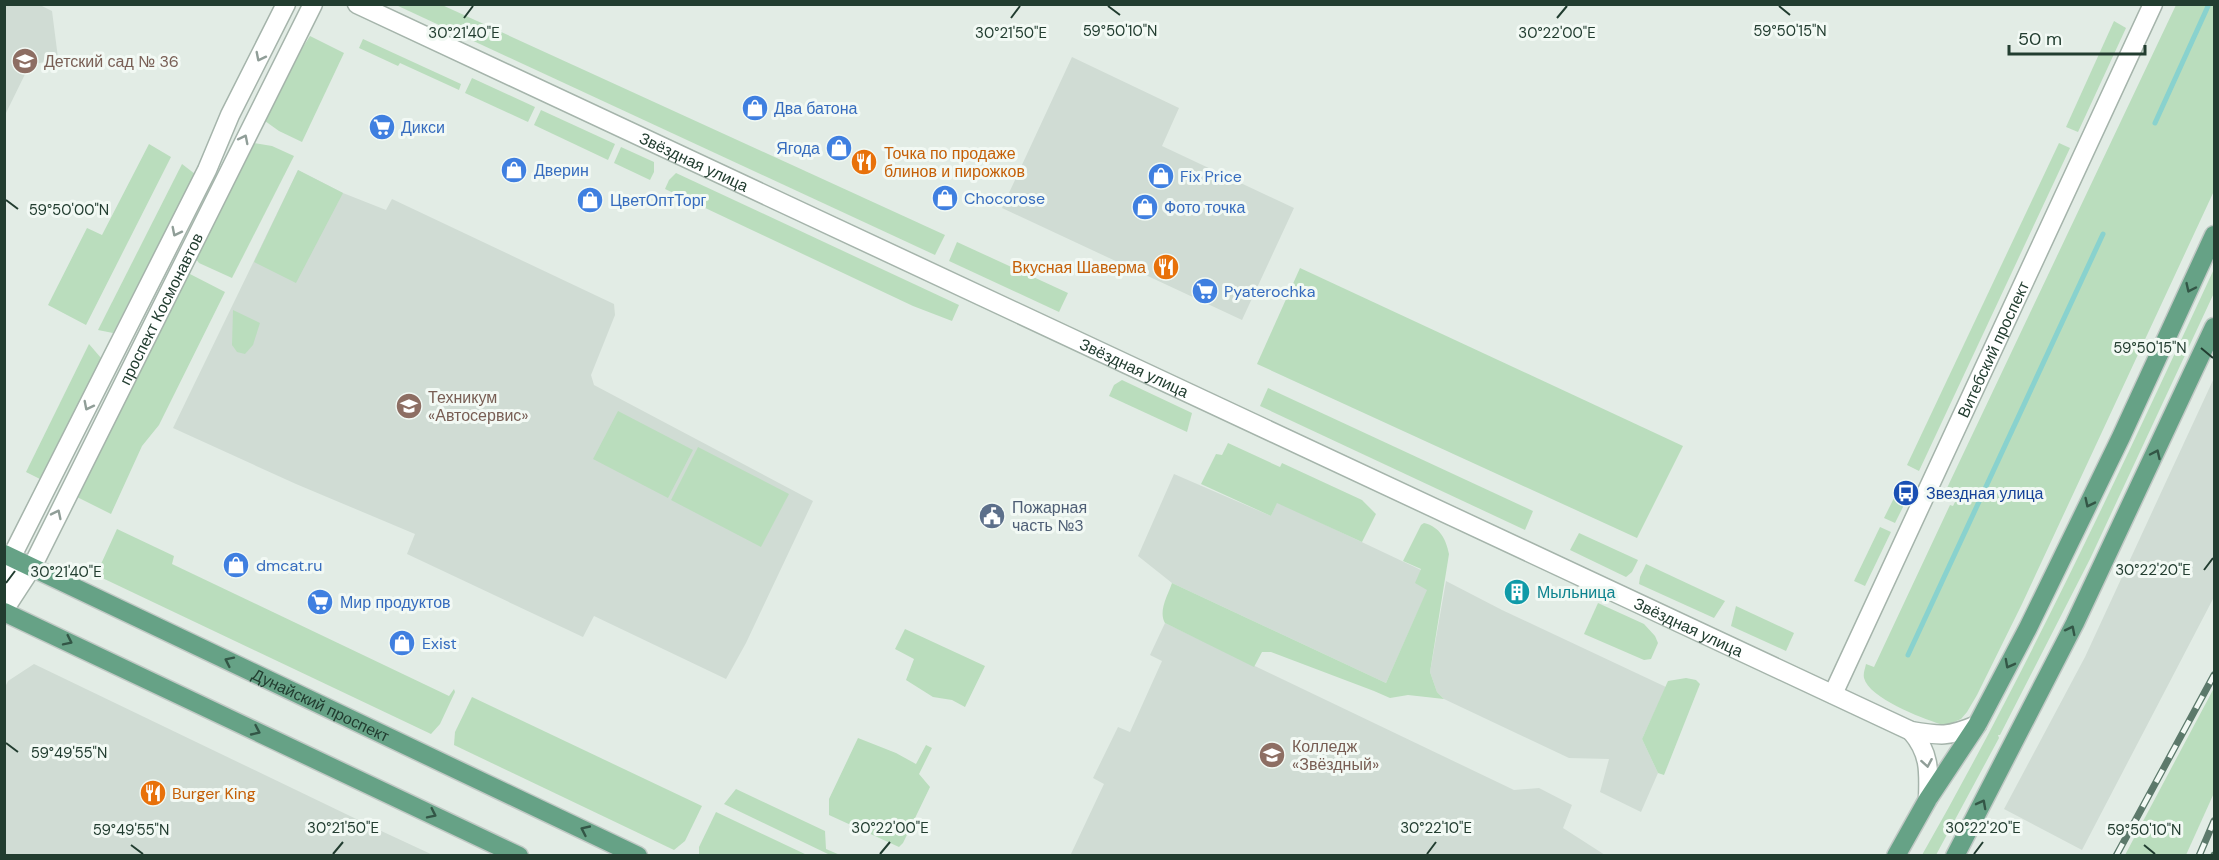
<svg xmlns="http://www.w3.org/2000/svg" width="2219" height="860" font-family="'DM Sans',sans-serif">
<style>
.built{fill:#d0dcd4}
.green{fill:#baddbd}
.lines{fill:none;stroke-linecap:round;stroke-linejoin:round}
.stream{stroke:#89d2ce;stroke-width:5}
.minor-casing{stroke:#a5b4ab;stroke-width:21}
.major-casing{stroke:#c1c9c5;stroke-width:21}
.minor{stroke:#fff;stroke-width:18}
.major{stroke:#66a286;stroke-width:18}
.rail-casing{stroke:#5c796b;stroke-width:7}
.rail{stroke:#f2f9f4;stroke-width:4.5;stroke-dasharray:14;stroke-linecap:butt}
.oneway{stroke:#909e98}
.oneway2{stroke:#335646}
.ticks{fill:none;stroke:#223d30;stroke-width:2}
.labels{text-anchor:middle;stroke-width:6;stroke-linejoin:round;paint-order:stroke}
.education-label{font-size:16px;fill:#785e54;stroke:#f2f9f4;text-anchor:start}
.shop-label{font-size:16px;fill:#366cbe;stroke:#f2f9f4;text-anchor:start}
.food-label{font-size:16px;fill:#c56008;stroke:#f2f9f4;text-anchor:start}
.street-label{font-size:16px;fill:#223d30;stroke:#f2f9f4}
.transit-label{font-size:16px;fill:#164399;stroke:#f2f9f4;text-anchor:start}
.service-label{font-size:16px;fill:#4e5e75;stroke:#f2f9f4;text-anchor:start}
.culture-label{font-size:16px;fill:#0d838f;stroke:#f2f9f4;text-anchor:start}
.ticks-label{font-size:15px;text-anchor:middle;fill:#223d30;stroke:#f2f9f4;stroke-width:6;stroke-linejoin:round;paint-order:stroke}
</style>
<rect width="100%" height="100%" fill="#e2ece5"/>
<g class="built">
<path d="M5 4 40 5 52 11 58 58 29 66 5 115Z"/>
<path d="M1072 57 1179 108 1162 146 1294 208 1242 320 1002 208Z"/>
<path d="M298 170 343 193 386 210 392 199 614 304 615 315 591 375 594 385 813 501 746 643 726 679 594 616 583 637 407 554 415 534 296 484 173 428Z"/>
<path d="M2214 378V597L2082 850 2004 809 2085 657Z"/>
<path d="M1174 474 1271 516 1277 502 1421 570 1428 589 1386 683 1172 583 1138 556Z"/>
<path d="M1446 581 1502 610 1666 687 1642 739 1658 773 1641 812 1600 792 1609 759 1569 758 1444 699 1437 692 1430 672Z"/>
<path d="M1165 623 1514 790 1539 788 1572 805 1563 828 1605 855 1070 856 1104 784 1093 778 1118 727 1130 732 1162 661 1150 655Z"/>
<path d="M34 664 377 829 433 855H5V687L8 681Z"/>
</g>
<g class="green">
<path d="M396 5H442L945 235 935 255Z"/>
<path d="M2176 5H2214V191L2022 604 1977 695 1967 712 1961 719 1947 725 1940 724C1921 718 1869 698 1864 678 1863 673 1865 669 1866 664L1874 667 1950 505 1953 506 1959 494 1947 488Z"/>
<path d="M2114 21 2126 28 2078 132 2066 127Z"/>
<path d="M310 36 344 53 302 142 279 131 265 121 301 50Z"/>
<path d="M363 39 461 84 459 90 400 63 398 66 359 48Z"/>
<path d="M472 78 535 107 528 122 465 93Z"/>
<path d="M541 110 615 144 608 160 534 125Z"/>
<path d="M254 143 272 146 294 156 232 278 199 263 196 259Z"/>
<path d="M2059 143 2070 148 1919 471 1907 465Z"/>
<path d="M149 144 171 157 86 325 48 305 87 228 102 235Z"/>
<path d="M621 147 654 162V172L650 180 614 163Z"/>
<path d="M182 164 195 174 113 333 98 330Z"/>
<path d="M298 170 343 193 296 283 254 262Z"/>
<path d="M676 173 959 305 952 321 913 306 665 189 669 180Z"/>
<path d="M957 242 1068 293 1059 312 949 261Z"/>
<path d="M1300 268 1683 446 1637 538 1257 364Z"/>
<path d="M2214 269V293L2090 559 2000 735H1998L1999 738 1936 855H1922C2030 665 2122 468 2214 269Z"/>
<path d="M188 273 225 292 159 425 142 446 111 514 77 497Z"/>
<path d="M233 310 260 323 253 345 245 354 237 352 232 345Z"/>
<path d="M89 344 101 358 40 479 26 472Z"/>
<path d="M1122 380 1192 413 1187 432 1109 396 1114 385Z"/>
<path d="M1268 388 1533 511 1525 530 1260 406Z"/>
<path d="M618 411 693 450 668 498 593 459Z"/>
<path d="M1228 443 1280 467 1282 463 1362 500 1376 514 1362 542 1277 503 1271 516 1201 484 1216 454 1222 455Z"/>
<path d="M698 447 789 494 761 547 671 500Z"/>
<path d="M1894 498 1905 503 1895 523 1884 518Z"/>
<path d="M1424 523C1440 527 1446 539 1449 554L1430 672 1437 692 1444 699 1408 695 1390 698 1374 691 1271 652H1262L1254 667 1165 623C1158 611 1168 595 1172 583L1386 683 1427 590 1415 583 1421 569 1403 561 1421 525Z"/>
<path d="M1880 527 1891 532 1865 586 1854 581Z"/>
<path d="M117 529 174 556 172 564 449 696 454 689 455 692 440 724 431 734 96 575Z"/>
<path d="M1579 533 1638 560 1632 572 1626 577 1570 550Z"/>
<path d="M1646 564 1725 601 1714 618 1639 584 1640 577Z"/>
<path d="M1598 603 1644 624 1655 636 1658 643 1651 659 1644 660 1584 634Z"/>
<path d="M1736 606 1794 633 1786 651 1731 626Z"/>
<path d="M905 629 985 666 965 707 952 700 933 697 906 680 914 659 895 649Z"/>
<path d="M1686 678 1696 680 1700 684 1664 775 1658 773 1642 739 1668 681Z"/>
<path d="M2214 688V793L2186 855H2125Z"/>
<path d="M472 697 702 806 685 841 674 850 454 745 455 732Z"/>
<path d="M858 738 896 753 916 764 926 745 932 748 919 774 930 787 903 843 899 847 829 815V799Z"/>
<path d="M736 789 825 831 826 849 840 855H830L724 804Z"/>
<path d="M716 812 807 855H699V847Z"/>
</g>
<g class="lines">
<g class="stream">
<path d="M2155 123 2209 4"/>
<path d="M1908 655 2103 234"/>
</g>
<defs>
<g id="minor">
<path id="s1" d="M357 4 1911 731C1941 736 1948 737 1977 725"/>
<path d="M5 603 11 558 207 170 230 115 286 4"/>
<path id="s2" d="M4 610 32 567 313 4"/>
<path id="s3" d="M1833 694 2153 4"/>
<path d="M1911 731C1930 753 1929 771 1928 799"/>
</g>
<g id="major">
<path id="s4" d="M4 554 638 856"/>
<path d="M4 612 519 856"/>
<path d="M1896 856 1928 799 1977 725 2028 628 2121 437 2214 235"/>
<path d="M1955 856 2075 623 2214 327"/>
</g>
</defs>
<use href="#minor" class="minor-casing"/>
<use href="#major" class="major-casing"/>
<use href="#minor" class="minor"/>
<use href="#major" class="major"/>
<defs>
<g id="rail">
<path d="M2116 856 2214 675"/>
<path d="M2199 856 2214 821"/>
<path d="M2214 856V855"/>
</g>
</defs>
<use href="#rail" class="rail-casing"/>
<use href="#rail" class="rail"/>
</g>
<defs><path id="oneway-chevron" d="M-2-3.5L2.5 0L-2 3.5" fill="none" stroke-width="1.6" stroke-linecap="round" stroke-linejoin="round" transform="scale(1.5)"/></defs>
<g class="oneway">
<use href="#oneway-chevron" transform="translate(260 57) rotate(117)"/>
<use href="#oneway-chevron" transform="translate(244 139) rotate(-63)"/>
<use href="#oneway-chevron" transform="translate(176 232) rotate(117)"/>
<use href="#oneway-chevron" transform="translate(88 406) rotate(117)"/>
<use href="#oneway-chevron" transform="translate(57 514) rotate(-64)"/>
<use href="#oneway-chevron" transform="translate(1927 763) rotate(80)"/>
</g>
<g class="oneway2">
<use href="#oneway-chevron" transform="translate(2190 288) rotate(115)"/>
<use href="#oneway-chevron" transform="translate(2156 454) rotate(-65)"/>
<use href="#oneway-chevron" transform="translate(2089 503) rotate(116)"/>
<use href="#oneway-chevron" transform="translate(2071 630) rotate(-63)"/>
<use href="#oneway-chevron" transform="translate(68 641) rotate(26)"/>
<use href="#oneway-chevron" transform="translate(229 661) rotate(-154)"/>
<use href="#oneway-chevron" transform="translate(2009 664) rotate(118)"/>
<use href="#oneway-chevron" transform="translate(256 731) rotate(25)"/>
<use href="#oneway-chevron" transform="translate(1982 804) rotate(-62)"/>
<use href="#oneway-chevron" transform="translate(432 814) rotate(26)"/>
<use href="#oneway-chevron" transform="translate(585 830) rotate(-155)"/>
</g>
<path class="ticks" d="M1108 6 1120 15M1779 6 1790 15M464 18 473 6M1011 18 1020 6M1557 18 1567 6M6 200 18 209M2201 348 2213 358M2204 570 2213 558M6 583 15 571M6 743 18 752M131 845 143 854M2144 845 2155 854M333 854 343 842M880 854 890 842M1427 854 1436 842M1974 854 1983 842"/>
<defs>
<symbol id="school-disc" viewBox="-11 -11 22 22"><circle r="9.5" fill="#8d6e63" stroke="#f2f9f4"/><path d="M0-5L7-2L0 1L-7-2ZM-4 1L0 2.5L4 1V4Q0 6-4 4Z" fill="#fff"/></symbol>
<symbol id="shop-disc" viewBox="-11 -11 22 22"><circle r="9.5" fill="#3f7fe0" stroke="#f2f9f4"/><path d="M-5-2.5h2.3a2.7 3.5 0 0 1 5.4 0H5L5.5 6h-11ZM-1.5-2.5h3a1.5 2.3 0 0 0-3 0Z" fill="#fff"/></symbol>
<symbol id="supermarket-disc" viewBox="-11 -11 22 22"><circle r="9.5" fill="#3f7fe0" stroke="#f2f9f4"/><path d="M-6-5.5h2.5l.6 2H6L4.5 2H-2.5L-4.4-4H-6ZM-1.5 3.2a1.3 1.3 0 1 0 .1 0ZM3 3.2a1.3 1.3 0 1 0 .1 0Z" fill="#fff"/></symbol>
<symbol id="restaurant-disc" viewBox="-11 -11 22 22"><circle r="9.5" fill="#e8710a" stroke="#f2f9f4"/><path d="M-5-6h1v4h1v-4h1v4h1v-4h1v5L-1.5 .5V6h-2V.5L-5-1ZM5-6V6H3V1.5H1.5Q1.5-4 5-6Z" fill="#fff"/></symbol>
<symbol id="university-disc" viewBox="-11 -11 22 22"><circle r="9.5" fill="#8d6e63" stroke="#f2f9f4"/><path d="M0-5L7-2L0 1L-7-2ZM-4 1L0 2.5L4 1V4Q0 6-4 4Z" fill="#fff"/></symbol>
<symbol id="bus-disc" viewBox="-11 -11 22 22"><circle r="9.5" fill="#1a4fb4" stroke="#f2f9f4"/><path d="M-5-6H5V4H4V6H2V4H-2V6H-4V4H-5ZM-3.5-4V0h7V-4ZM-3.5 1.2v1.5H-2V1.2ZM2 1.2v1.5H3.5V1.2Z" fill="#fff"/></symbol>
<symbol id="civic-disc" viewBox="-11 -11 22 22"><circle r="9.5" fill="#5c6f8a" stroke="#f2f9f4"/><path d="M-.6-6.5H3V-4.5H.6V-3L4-1V1h2V6H-6V1h2V-1L-.6-3ZM-1.2 2.5V6h2.4V2.5Z" fill="#fff"/></symbol>
<symbol id="building-disc" viewBox="-11 -11 22 22"><circle r="9.5" fill="#0f9aa8" stroke="#f2f9f4"/><path d="M-4-6H4V6H1V3H-1V6H-4ZM-2.5-4.3h1.7v1.8h-1.7ZM.8-4.3h1.7v1.8H.8ZM-2.5-1h1.7V.8h-1.7ZM.8-1h1.7V.8H.8Z" fill="#fff"/></symbol>
</defs>
<g fill-rule="evenodd">
<use href="#school-disc" x="10" y="46" width="30" height="30"/>
<use href="#shop-disc" x="740" y="93" width="30" height="30"/>
<use href="#supermarket-disc" x="367" y="112" width="30" height="30"/>
<use href="#shop-disc" x="824" y="133" width="30" height="30"/>
<use href="#restaurant-disc" x="849" y="147" width="30" height="30"/>
<use href="#shop-disc" x="499" y="155" width="30" height="30"/>
<use href="#shop-disc" x="1146" y="161" width="30" height="30"/>
<use href="#shop-disc" x="930" y="183" width="30" height="30"/>
<use href="#shop-disc" x="575" y="185" width="30" height="30"/>
<use href="#shop-disc" x="1130" y="192" width="30" height="30"/>
<use href="#restaurant-disc" x="1151" y="252" width="30" height="30"/>
<use href="#supermarket-disc" x="1190" y="276" width="30" height="30"/>
<use href="#university-disc" x="394" y="391" width="30" height="30"/>
<use href="#bus-disc" x="1891" y="478" width="30" height="30"/>
<use href="#civic-disc" x="977" y="501" width="30" height="30"/>
<use href="#shop-disc" x="221" y="550" width="30" height="30"/>
<use href="#building-disc" x="1502" y="577" width="30" height="30"/>
<use href="#supermarket-disc" x="305" y="587" width="30" height="30"/>
<use href="#shop-disc" x="387" y="628" width="30" height="30"/>
<use href="#university-disc" x="1257" y="740" width="30" height="30"/>
<use href="#restaurant-disc" x="138" y="778" width="30" height="30"/>
</g>
<g class="labels">
<g class="education-label">
<text x="44" y="67">Детский сад № 36</text>
<text x="428" y="403">Техникум<tspan x="428" dy="18">«Автосервис»</tspan></text>
<text x="1292" y="752">Колледж<tspan x="1292" dy="18">«Звёздный»</tspan></text>
</g>
<g class="shop-label">
<text x="774" y="114">Два батона</text>
<text x="401" y="133">Дикси</text>
<text x="820" y="154" text-anchor="end">Ягода</text>
<text x="534" y="176">Дверин</text>
<text x="1180" y="182">Fix Price</text>
<text x="964" y="204">Chocorose</text>
<text x="610" y="206">ЦветОптТорг</text>
<text x="1164" y="213">Фото точка</text>
<text x="1224" y="297">Pyaterochka</text>
<text x="256" y="571">dmcat.ru</text>
<text x="340" y="608">Мир продуктов</text>
<text x="422" y="649">Exist</text>
</g>
<g class="food-label">
<text x="884" y="159">Точка по продаже<tspan x="884" dy="18">блинов и пирожков</tspan></text>
<text x="1146" y="273" text-anchor="end">Вкусная Шаверма</text>
<text x="172" y="799">Burger King</text>
</g>
<g class="street-label">
<text dy="6" stroke="none"><textPath href="#s1" startOffset="372">Звёздная улица</textPath></text>
<text dy="6" stroke="none"><textPath href="#s2" startOffset="340">проспект Космонавтов</textPath></text>
<text dy="6" stroke="none"><textPath href="#s3" startOffset="380">Витебский проспект</textPath></text>
<text dy="6" stroke="none"><textPath href="#s1" startOffset="858">Звёздная улица</textPath></text>
<text dy="6" stroke="none"><textPath href="#s1" startOffset="1470">Звёздная улица</textPath></text>
<text dy="6" stroke="none"><textPath href="#s4" startOffset="351">Дунайский проспект</textPath></text>
</g>
<g class="transit-label">
<text x="1926" y="499">Звездная улица</text>
</g>
<g class="service-label">
<text x="1012" y="513">Пожарная<tspan x="1012" dy="18">часть №3</tspan></text>
</g>
<g class="culture-label">
<text x="1537" y="598">Мыльница</text>
</g>
</g>
<g class="ticks-label">
<text x="1120" y="36">59°50'10"N</text>
<text x="1790" y="36">59°50'15"N</text>
<text x="464" y="38">30°21'40"E</text>
<text x="1011" y="38">30°21'50"E</text>
<text x="1557" y="38">30°22'00"E</text>
<text x="69" y="215">59°50'00"N</text>
<text x="2150" y="353">59°50'15"N</text>
<text x="2153" y="575">30°22'20"E</text>
<text x="66" y="577">30°21'40"E</text>
<text x="69" y="758">59°49'55"N</text>
<text x="343" y="833">30°21'50"E</text>
<text x="890" y="833">30°22'00"E</text>
<text x="1436" y="833">30°22'10"E</text>
<text x="1983" y="833">30°22'20"E</text>
<text x="131" y="835">59°49'55"N</text>
<text x="2144" y="835">59°50'10"N</text>
</g>
<rect width="2219" height="860" fill="none" stroke="#223d30" stroke-width="12"/>
<path d="M2009 45v9h136v-9" fill="none" stroke="#223d30" stroke-width="3"/>
<text x="2018" y="45" font-size="18" fill="#223d30" stroke="#f2f9f4" stroke-width="4.5" paint-order="stroke">50 m</text>
</svg>
